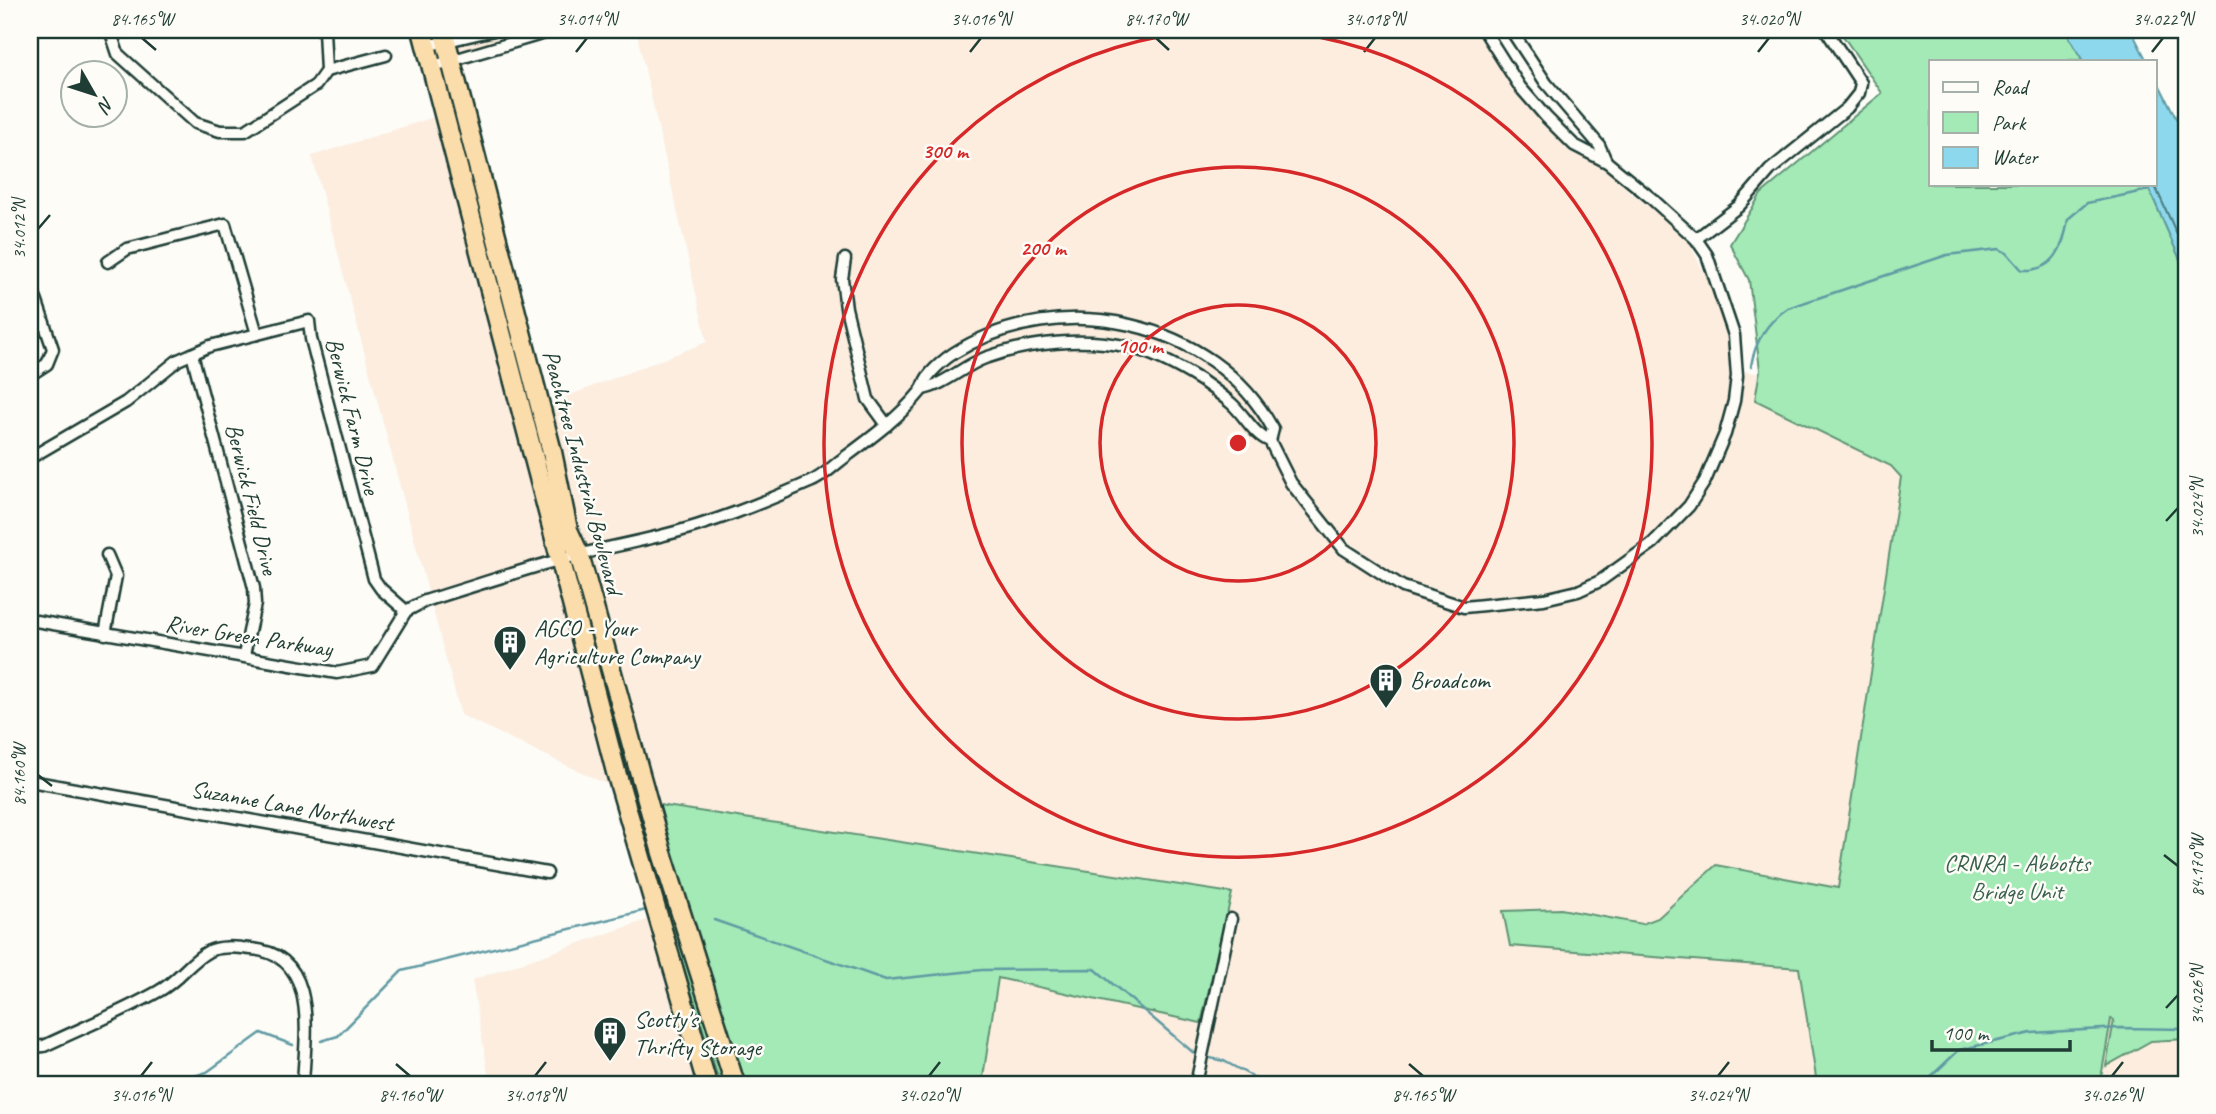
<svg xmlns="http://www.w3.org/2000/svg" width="2216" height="1114" font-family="Caveat,sans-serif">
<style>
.built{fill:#fceddf}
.green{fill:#a3eab6;stroke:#619475;stroke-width:2}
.water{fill:#8dd8ed;stroke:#619aa3;stroke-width:2}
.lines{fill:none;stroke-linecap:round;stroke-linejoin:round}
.shore{stroke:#4b7b7e;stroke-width:2}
.stream{stroke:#619aa3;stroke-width:2.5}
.street-casing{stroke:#1f3d34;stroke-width:15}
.highway-casing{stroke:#1f3d34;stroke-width:23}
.street{stroke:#fdfcf7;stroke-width:10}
.highway{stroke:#fbddab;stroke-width:18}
.ticks{fill:none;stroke:#1f3d34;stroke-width:2.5}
.ring{fill:none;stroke:#d62828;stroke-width:3.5}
.labels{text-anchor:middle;stroke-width:5;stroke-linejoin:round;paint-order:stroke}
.street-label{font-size:24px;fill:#1f3d34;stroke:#fdfcf7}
.poi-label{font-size:24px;fill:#1f3d34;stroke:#fdfcf7;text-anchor:start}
.park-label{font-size:24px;fill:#39604e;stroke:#fdfcf7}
.centre{fill:#d62828;stroke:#fdfcf7;stroke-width:3.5}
.ring-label{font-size:21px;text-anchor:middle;font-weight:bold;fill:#d62828;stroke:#fdfcf7;stroke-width:5;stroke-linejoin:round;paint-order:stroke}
.neatline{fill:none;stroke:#1f3d34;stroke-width:2.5}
.ticks-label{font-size:18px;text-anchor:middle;fill:#1f3d34}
</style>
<rect width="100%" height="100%" fill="#fdfcf7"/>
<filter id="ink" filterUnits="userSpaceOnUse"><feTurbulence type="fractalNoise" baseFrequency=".0143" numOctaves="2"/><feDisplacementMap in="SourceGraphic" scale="14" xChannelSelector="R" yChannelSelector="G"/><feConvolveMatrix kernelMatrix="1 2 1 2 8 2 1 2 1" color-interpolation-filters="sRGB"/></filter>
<g filter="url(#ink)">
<g class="built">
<path d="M433 30H573L469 63 447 79 443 57Z"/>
<path d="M636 30H1488L1501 56 1535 100 1631 193 1689 234 1693 251 1714 292 1737 370 1919 400 1831 974 1800 970 1817 1084H982L998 978 1201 1023 646 803 461 715 312 156 450 112 529 411 707 342Z"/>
<path d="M667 913 720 1084H490L472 980Z"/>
<path d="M2112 1017 2186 1029V1084H2101Z"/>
</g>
<g class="green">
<path d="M1839 30H2065L2083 61H1931V184H2147L2186 273V1039L2151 1041 2106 1066 2114 1020 2111 1019 2100 1084H1817L1799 968 1510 946 1503 911 1561 909 1642 924 1658 918 1716 865 1838 888 1901 477 1891 466 1755 400 1760 370 1749 280 1730 244 1761 194 1882 93Z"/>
<path d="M646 803 1232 893 1201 1023 998 978 982 1084H720L667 913Z"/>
</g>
<g class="water">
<path d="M2065 30H2131L2147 61H2083Z"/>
<path d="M2155 76 2186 138V273L2147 184H2155Z"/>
</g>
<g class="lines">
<path class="shore" d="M2154 184 2186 254"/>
<g class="stream">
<path d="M1751 366C1755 341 1767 322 1788 308L1947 255 1999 249 2007 253 2022 270C2055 272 2064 246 2068 219L2087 203 2149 190"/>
<path d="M714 920 886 980 982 970 1095 969 1195 1054"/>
<path d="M321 1041 338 1036 402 971 646 910"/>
<path d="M1210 1058 1224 1061 1266 1084"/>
<path d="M169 1084 207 1072 261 1033 293 1045"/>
<path d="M1923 1084 1959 1050 2031 1033 2120 1028 2186 1029"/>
</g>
<defs>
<g id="street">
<path d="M110 30 118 54 195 123 220 131H245L316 85 326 71 324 30"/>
<path d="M1511 30 1546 83 1599 145 1606 161"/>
<path d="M426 46 494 30"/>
<path d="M430 67 555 30"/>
<path d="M326 71 386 55"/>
<path d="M1696 239 1739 206 1770 170 1847 108 1859 93 1861 83 1826 30"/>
<path d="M845 259 842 279 846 308 868 399 887 425"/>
<path d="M108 262 127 249 225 224 257 334"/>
<path d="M30 282 53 349 47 364 30 375"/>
<path d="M192 354 254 588 255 604 244 655"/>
<path d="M922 389C945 385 963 366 985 358 1029 342 1083 337 1129 347 1153 353 1181 368 1202 381 1212 388 1223 396 1232 404 1245 416 1254 435 1270 441L1291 483 1344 549 1403 587 1464 607 1544 599 1578 591 1600 581 1653 543 1689 506 1705 481 1725 434 1734 401 1737 376 1734 335 1707 255 1696 239 1651 198 1607 162 1574 145 1546 117 1520 87 1484 30"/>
<path d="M30 458 126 402 178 360 210 346 309 321 311 339 374 579 381 589 406 611"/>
<path d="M30 620 337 673 372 666 406 611 425 601C471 587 516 572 562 559 594 550 628 544 660 536 711 524 762 503 810 482 821 478 831 468 840 461 868 440 898 419 920 392 924 388 924 382 927 378 933 369 946 358 954 353 1059 287 1213 319 1273 429L1270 441"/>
<path d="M105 634 116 576 107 555"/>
<path d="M30 781 547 873"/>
<path d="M30 1047 44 1046C82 1028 122 1012 159 991 178 981 190 961 209 951 222 945 238 948 251 949 320 954 305 1037 303 1084"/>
<path d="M1196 1084 1231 919"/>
</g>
<g id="highway">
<path d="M422 30 616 772 707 1084"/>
<path d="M443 30 552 452 568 530 579 554 662 853 735 1084"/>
</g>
</defs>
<use href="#street" class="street-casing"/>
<use href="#highway" class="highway-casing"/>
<use href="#street" class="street"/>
<use href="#highway" class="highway"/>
</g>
</g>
<path class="ticks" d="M142 38 156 50M1156 38 1169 50M576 52 587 38M970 52 981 38M1364 52 1375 38M1758 52 1769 38M2152 52 2163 38M38 229 50 215M2166 521 2178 508M38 775 52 786M2164 855 2178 866M2166 1008 2178 995M396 1064 410 1076M1409 1064 1423 1076M141 1076 152 1062M535 1076 546 1062M929 1076 940 1062M1718 1076 1729 1062M2112 1076 2123 1062"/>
<g class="ring">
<circle cx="1238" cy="443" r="138"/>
<circle cx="1238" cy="443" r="276"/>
<path d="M1263 30A414 414 0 1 1 1213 30"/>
</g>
<defs>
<symbol id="building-pin" viewBox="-11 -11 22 30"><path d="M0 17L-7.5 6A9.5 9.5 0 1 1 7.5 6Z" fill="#1f3d34" stroke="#fdfcf7"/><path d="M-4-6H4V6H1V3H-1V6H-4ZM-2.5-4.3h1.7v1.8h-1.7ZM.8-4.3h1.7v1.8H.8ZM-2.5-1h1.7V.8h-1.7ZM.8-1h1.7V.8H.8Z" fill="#fff"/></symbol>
</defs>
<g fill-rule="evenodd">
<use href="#building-pin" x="491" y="623" width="38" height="52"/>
<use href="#building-pin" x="1367" y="661" width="38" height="52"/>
<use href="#building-pin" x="591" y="1014" width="38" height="52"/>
</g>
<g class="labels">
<g class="street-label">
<text transform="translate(353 416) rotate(76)" y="8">Berwick Farm Drive</text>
<text transform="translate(583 472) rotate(75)" y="8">Peachtree Industrial Boulevard</text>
<text transform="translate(252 499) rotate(76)" y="8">Berwick Field Drive</text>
<text transform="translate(249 636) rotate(9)" y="8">River Green Parkway</text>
<text transform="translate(292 806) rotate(10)" y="8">Suzanne Lane Northwest</text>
</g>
<g class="poi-label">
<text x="534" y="636">AGCO - Your<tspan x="534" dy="28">Agriculture Company</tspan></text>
<text x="1410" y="688">Broadcom</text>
<text x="634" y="1027">Scotty's<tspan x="634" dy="28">Thrifty Storage</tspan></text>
</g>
<g class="park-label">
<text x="2017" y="871">CRNRA - Abbotts<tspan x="2017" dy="28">Bridge Unit</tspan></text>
</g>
</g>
<circle cx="1238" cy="443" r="10" class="centre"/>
<g class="ring-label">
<text x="945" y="158">300 m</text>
<text x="1043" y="255">200 m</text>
<text x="1140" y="353">100 m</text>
</g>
<rect width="2216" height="1114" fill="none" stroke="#fdfcf7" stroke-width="77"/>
<rect x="1929" y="60" width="228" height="126" fill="#fdfcf7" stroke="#a4b0a9" stroke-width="2"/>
<rect x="1943" y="82" width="35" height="10" fill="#fdfcf7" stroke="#a4b0a9" stroke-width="2"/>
<text x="1992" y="94" font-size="21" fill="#1f3d34">Road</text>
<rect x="1943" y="112" width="35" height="21" fill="#a3eab6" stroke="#a4b0a9" stroke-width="2"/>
<text x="1992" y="130" font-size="21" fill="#1f3d34">Park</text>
<rect x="1943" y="147" width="35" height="21" fill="#8dd8ed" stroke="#a4b0a9" stroke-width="2"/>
<text x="1992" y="164" font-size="21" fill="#1f3d34">Water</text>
<g transform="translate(94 94) rotate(129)"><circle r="33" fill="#fdfcf7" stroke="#a4b0a9" stroke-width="2"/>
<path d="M0-5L12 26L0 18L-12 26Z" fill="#1f3d34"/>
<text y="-10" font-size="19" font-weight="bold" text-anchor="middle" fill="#1f3d34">N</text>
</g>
<path d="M1932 1040v10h138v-10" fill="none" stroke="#1f3d34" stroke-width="3.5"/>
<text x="1943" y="1040" font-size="21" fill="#1f3d34" stroke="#fdfcf7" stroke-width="5" paint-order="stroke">100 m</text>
<rect x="38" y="38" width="2140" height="1038" class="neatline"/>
<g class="ticks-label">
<text x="142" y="25">84.165°W</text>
<text x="587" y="25">34.014°N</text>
<text x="981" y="25">34.016°N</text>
<text x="1156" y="25">84.170°W</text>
<text x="1375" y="25">34.018°N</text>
<text x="1769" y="25">34.020°N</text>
<text x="2163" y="25">34.022°N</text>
<text transform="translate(19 229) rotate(-90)" y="6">34.012°N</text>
<text transform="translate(2197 508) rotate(-90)" y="6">34.024°N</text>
<text transform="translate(19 775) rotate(-90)" y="6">84.160°W</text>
<text transform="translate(2197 866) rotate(-90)" y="6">84.170°W</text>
<text transform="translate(2197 995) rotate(-90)" y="6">34.026°N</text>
<text x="141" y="1101">34.016°N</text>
<text x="410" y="1101">84.160°W</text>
<text x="535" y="1101">34.018°N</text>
<text x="929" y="1101">34.020°N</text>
<text x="1423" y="1101">84.165°W</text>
<text x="1718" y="1101">34.024°N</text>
<text x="2112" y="1101">34.026°N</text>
</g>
</svg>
